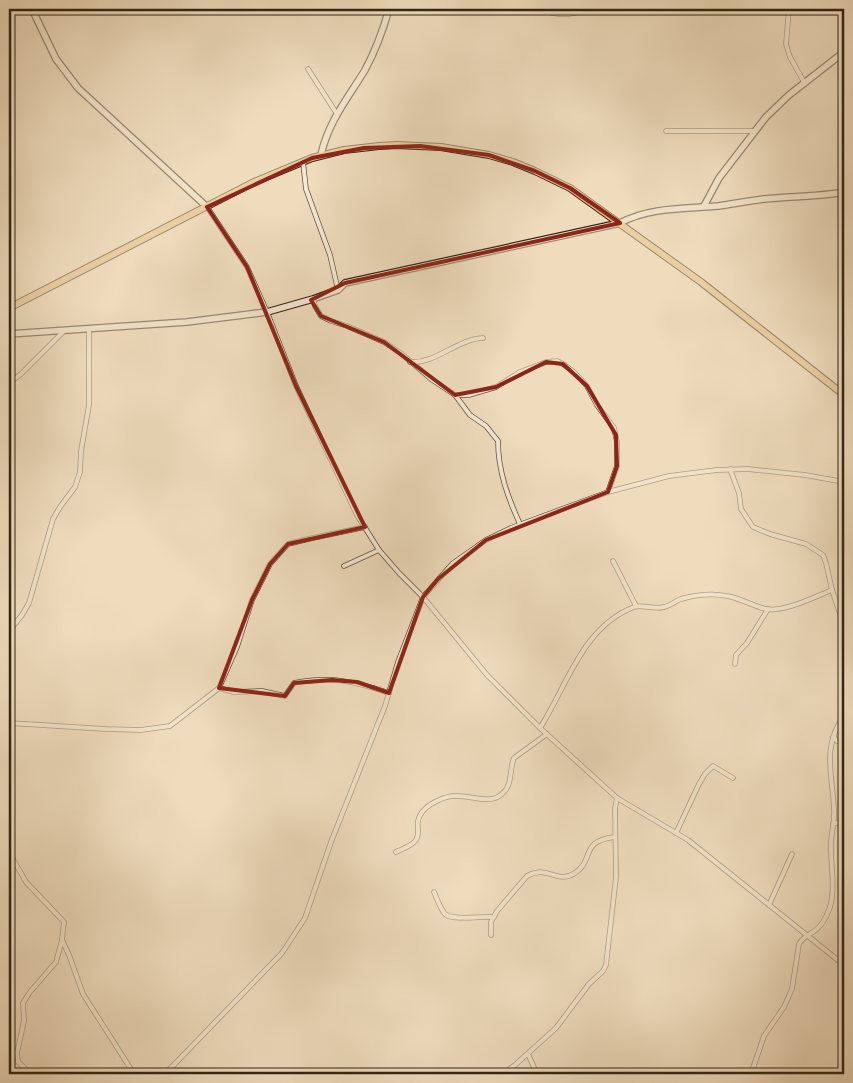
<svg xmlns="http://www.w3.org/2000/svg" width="853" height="1083" font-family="'Old Standard TT',serif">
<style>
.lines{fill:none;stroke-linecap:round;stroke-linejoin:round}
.street-casing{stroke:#605340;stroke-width:5.5}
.secondary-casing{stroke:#312517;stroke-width:8}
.primary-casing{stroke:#312517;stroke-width:8}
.street{stroke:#f5e8d4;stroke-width:4}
.secondary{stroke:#f5e8d4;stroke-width:5.5}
.primary{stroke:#e8be7e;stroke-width:6}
.marked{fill:none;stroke:#8f2418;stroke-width:4;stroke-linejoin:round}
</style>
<rect width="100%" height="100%" fill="#efdcbd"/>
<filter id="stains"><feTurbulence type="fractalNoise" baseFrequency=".004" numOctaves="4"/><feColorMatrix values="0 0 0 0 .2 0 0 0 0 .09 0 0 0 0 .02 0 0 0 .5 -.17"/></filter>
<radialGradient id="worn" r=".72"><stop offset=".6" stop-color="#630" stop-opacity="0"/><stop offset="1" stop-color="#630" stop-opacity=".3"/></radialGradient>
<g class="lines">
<defs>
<g id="street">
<path d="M535 9C555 14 566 18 586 9"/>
<path d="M789 9 786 44 790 57 805 84"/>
<path d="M308 69 337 114"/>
<path d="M666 131H754"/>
<path d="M303 162 306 189 330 255 338 290"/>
<path d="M207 207 247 267 267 312 296 386 357 515 379 550 399 573 423 597 487 675 540 728 617 798 688 840 844 965"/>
<path d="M313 299 315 306 321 316 331 321 347 326 384 342 402 354 431 379 455 395H469L496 387 520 372 546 362 557 361 563 364 574 372 587 386 597 405 614 428 617 442V466L608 492"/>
<path d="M410 362C436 364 457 339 483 338"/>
<path d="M9 383 21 374 64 331"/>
<path d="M455 395 470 415 486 426 498 441C498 471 508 498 520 524"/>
<path d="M730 469 739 493 741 509 753 527 770 534 806 544 823 555 826 563 832 590 844 625"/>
<path d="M613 561 636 606"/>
<path d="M344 566 379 550"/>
<path d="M9 631 22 615 29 603 53 519 60 507 75 487 80 472 81 451 89 405V329"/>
<path d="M735 664 736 655 747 643 768 609"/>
<path d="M219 688 234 692 262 691 285 696 294 683C331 676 354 681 389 693"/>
<path d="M9 723 105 729 141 730 170 726 219 688 237 647 252 600 270 564 288 544 308 539 365 527"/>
<path d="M540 728C567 686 582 627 634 607 642 604 654 610 664 607 670 606 675 601 681 599 695 595 712 593 727 596 740 598 753 606 766 609 786 612 814 597 832 590"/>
<path d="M833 737 837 741H844"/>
<path d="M833 824 844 821"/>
<path d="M676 833 699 784 705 774 713 766 733 778"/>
<path d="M9 852 26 882 64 922 62 940 56 962 30 992 23 1003 24 1021 17 1053 18 1062 28 1071 29 1074"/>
<path d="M396 852C402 849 412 846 416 840 420 834 417 828 418 821 420 811 430 804 439 800 462 788 487 808 502 794 513 785 509 770 514 758L547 734"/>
<path d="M434 892C437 899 440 908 445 914 452 921 483 916 494 917"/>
<path d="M769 905 792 854"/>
<path d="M491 935V922L497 911 527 876C548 864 557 885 575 873 595 860 579 841 615 837"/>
<path d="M62 940 69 955 83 994 134 1074"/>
<path d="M528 1054 537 1074"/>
<path d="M165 1074 282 953 305 918 331 842 385 706 398 662 423 597 452 564 486 540 511 528 608 492 669 476 717 470 748 469 805 475 844 482"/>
<path d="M503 1074 515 1065 556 1028 589 984 603 971 606 965 616 877 615 808 617 798"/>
<path d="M751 1074 764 1036 784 1007 792 989 799 944C803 937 807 936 813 932 821 927 827 916 830 907 836 886 830 863 831 842 832 830 835 819 834 808 832 773 822 746 844 716"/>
</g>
<g id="secondary">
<path d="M32 9 56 59 78 88 207 207"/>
<path d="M321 155C328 122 348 98 365 70 376 50 383 30 389 9"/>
<path d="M704 206 719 178 766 117 789 95 844 52"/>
<path d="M9 334 187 322 267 312 313 299 338 290 345 283 620 223C650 207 684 209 718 206 733 204 748 201 764 199 790 196 818 197 844 192"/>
</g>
<path id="primary" d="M9 308 254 182 312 158 344 150 379 146 397 145 441 147 489 155 513 162 535 171 570 188 701 282 844 395"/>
</defs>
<use href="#street" class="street-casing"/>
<use href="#secondary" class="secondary-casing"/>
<use href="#primary" class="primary-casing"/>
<use href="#street" class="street"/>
<use href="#secondary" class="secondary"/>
<use href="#primary" class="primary"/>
</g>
<path d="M0 0H853V1083H0ZM420 146 489 155 535 171 570 188 620 223 345 283 311 300 321 316 384 342 455 395 496 387 546 362 563 364 587 386 616 435 617 466 608 492 486 540 438 579 423 597 389 693 357 682 332 680 294 683 285 696 219 688 252 600 270 564 288 544 365 527 296 386 247 267 207 207 312 158 364 148Z" fill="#efdcbd" fill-opacity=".55" fill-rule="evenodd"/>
<path class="marked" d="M420 146 489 155 535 171 570 188 620 223 345 283 311 300 321 316 384 342 455 395 496 387 546 362 563 364 587 386 616 435 617 466 608 492 486 540 438 579 423 597 389 693 357 682 332 680 294 683 285 696 219 688 252 600 270 564 288 544 365 527 296 386 247 267 207 207 312 158 364 148Z"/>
<rect width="853" height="1083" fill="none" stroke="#efdcbd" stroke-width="30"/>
<rect x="10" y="10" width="833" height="1063" fill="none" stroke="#312517" stroke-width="2.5"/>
<rect x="15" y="15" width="823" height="1053" fill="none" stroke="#312517"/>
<rect width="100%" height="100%" filter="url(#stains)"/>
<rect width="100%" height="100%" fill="url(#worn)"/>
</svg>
